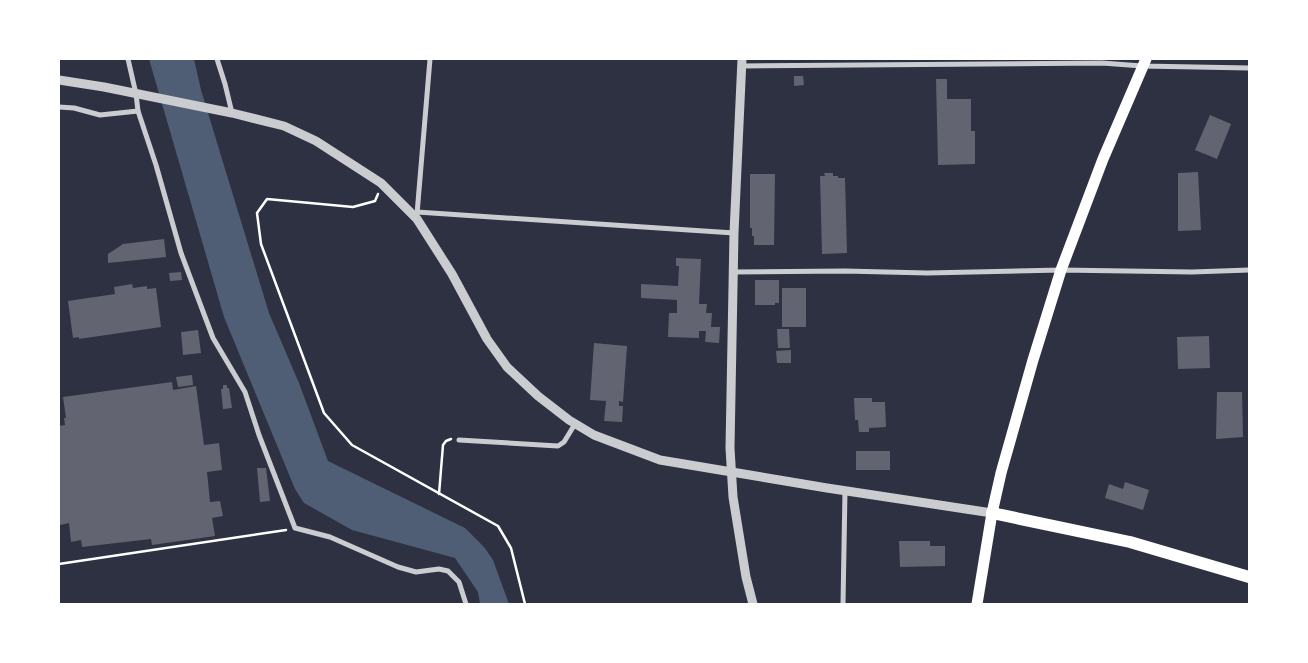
<svg xmlns="http://www.w3.org/2000/svg" width="1308" height="663" font-family="Arial,sans-serif">
<style>
.water{fill:#4f5d75}
.building{fill:#626471}
.lines{fill:none;stroke-linecap:round;stroke-linejoin:round}
.path{stroke:#fff;stroke-width:2.5}
.minor{stroke:#caccd0;stroke-width:5}
.tertiary{stroke:#caccd0;stroke-width:9}
.trunk{stroke:#fff;stroke-width:11}
.motorway{stroke:#fff;stroke-width:12}
</style>
<rect width="100%" height="100%" fill="#2d3142"/>
<path class="water" d="M149 59H194L201 90 269 313 299 383 328 461 465 528 484 547 493 560 509 604H480L478 592 455 558 352 530 304 503 295 489 224 317Z"/>
<g class="building">
<path d="M794 76H803L804 85 794 86Z"/>
<path d="M936 79H947V99H971V131H975V164L938 165Z"/>
<path d="M1210 115 1231 124 1217 159 1195 150Z"/>
<path d="M1198 172 1201 230 1178 231V173Z"/>
<path d="M824 173H833V176H838V178H845L847 253 822 254 820 176H825Z"/>
<path d="M750 174H775L774 245H754V236H752V228H750Z"/>
<path d="M164 239 166 257 108 263V254L123 244Z"/>
<path d="M676 258 701 259 699 304H707L706 313H712L711 327H720L719 343 705 342 706 331H699V338L668 337 669 313H677V300L641 298V284L678 286 679 266H676Z"/>
<path d="M181 272 182 280 170 281 169 273Z"/>
<path d="M755 280H779V303H775V305H755Z"/>
<path d="M132 284 133 288 147 286V289L156 288 161 327 79 339V337L73 338 68 301 115 294 114 287Z"/>
<rect x="782" y="288" width="24" height="39"/>
<path d="M777 329H789L790 348H778Z"/>
<path d="M198 330 201 353 183 355 181 332Z"/>
<path d="M1209 336 1210 368 1178 369 1177 337Z"/>
<path d="M594 343 627 346 623 402 619 401V406H623L622 422 604 421 606 401 590 400Z"/>
<path d="M791 350V363H777L776 351Z"/>
<path d="M192 375 193 385 178 387 176 377Z"/>
<path d="M172 382 173 390 196 386 204 445 219 443 222 470 207 472 210 502 220 501 223 516 212 518 215 536 152 545 151 539 82 547 81 540 71 542 69 523 60 525 59 510V426L65 425 64 418H66L63 397Z"/>
<path d="M223 385H227V388H229L232 408 223 409 221 389H223Z"/>
<path d="M1217 392H1242L1243 437 1216 439Z"/>
<path d="M854 398H872V402H885L886 427 869 428V432H859L858 420H855Z"/>
<rect x="856" y="451" width="34" height="19"/>
<path d="M257 468H266L270 501 260 502Z"/>
<path d="M1125 482 1149 490 1143 510 1105 498 1109 484 1123 489Z"/>
<path d="M899 541H930V546H945V566L900 567Z"/>
</g>
<g class="lines">
<g class="path">
<path d="M378 194 375 201 353 207 267 199 257 213 261 244 324 413 352 445 498 526 511 548 525 604"/>
<path d="M439 494 443 445 446 441 451 439"/>
<path d="M59 564 286 530"/>
</g>
<g class="minor">
<path d="M128 59 136 94 138 111"/>
<path d="M217 59 225 84 232 113"/>
<path d="M741 66 1102 63 1142 66 1249 68"/>
<path d="M59 107 74 108 100 115 138 111 156 165 181 253 213 338 245 392 259 435 295 528 330 537 398 567 416 572 439 569 448 571 459 582 466 604"/>
<path d="M417 212 734 233"/>
<path d="M417 214 430 59"/>
<path d="M733 272 845 271 927 273 1061 270 1192 272 1249 270"/>
<path d="M459 440 558 446 564 442 575 424"/>
<path d="M843 604 845 491"/>
</g>
<g class="tertiary">
<path d="M742 59 734 233 730 448 733 497 746 577 753 604"/>
<path d="M59 80 104 87 232 113 284 126 316 141 381 183 417 219 452 274 487 339 507 367 538 396 569 420 594 435 660 460 827 488 992 513"/>
</g>
<path class="trunk" d="M977 604 992 513 1001 473 1033 360 1061 270 1103 159 1146 59"/>
<path class="motorway" d="M992 513 1130 542 1249 577"/>
</g>
<rect width="1308" height="663" fill="none" stroke="#ffffff" stroke-width="120"/>
</svg>
